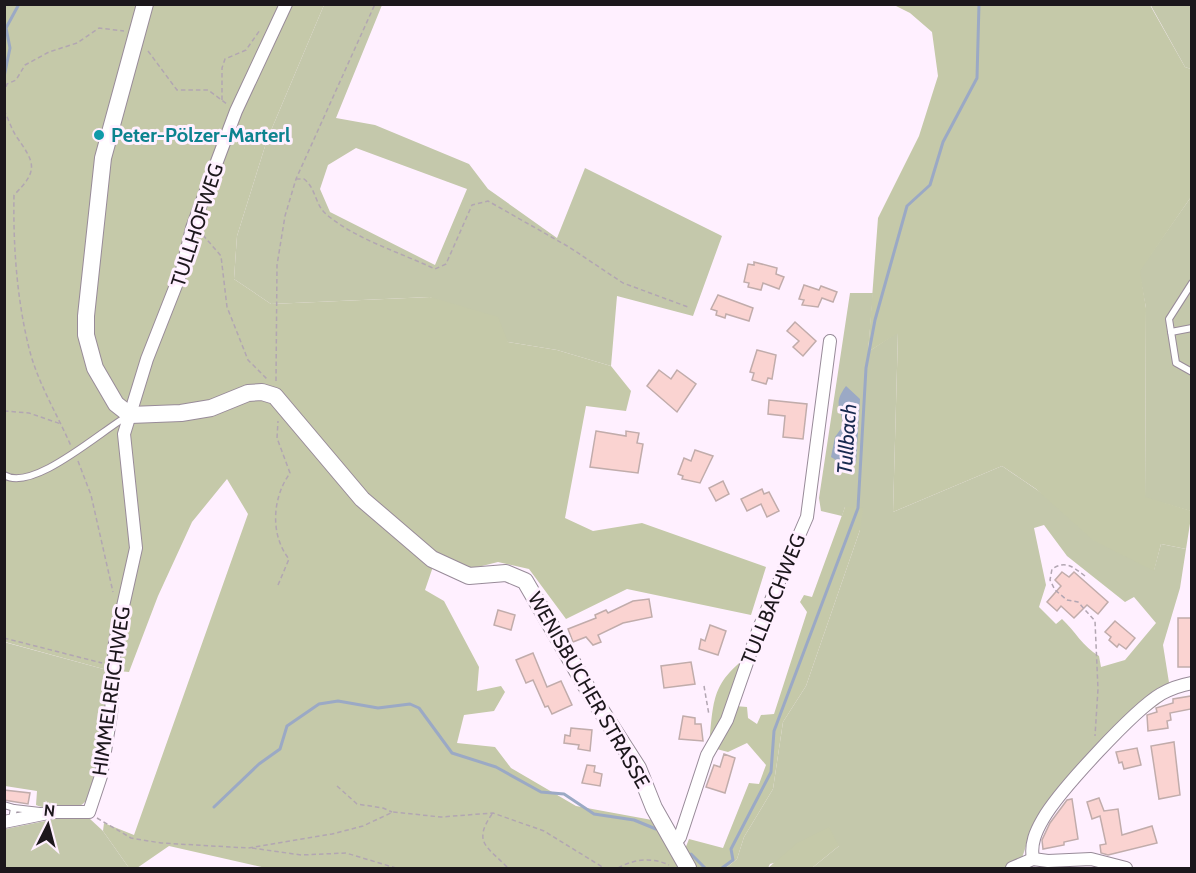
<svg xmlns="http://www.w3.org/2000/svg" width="1196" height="873" font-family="Cabin,sans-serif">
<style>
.green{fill:#c4c8ab;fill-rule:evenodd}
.forest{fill:#c5c9a9}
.water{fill:#9ba9c5}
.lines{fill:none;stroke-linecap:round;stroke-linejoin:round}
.stream{stroke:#9ba9c5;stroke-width:3}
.building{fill:#fad3d1;stroke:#c1acab;stroke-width:1.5}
.lane-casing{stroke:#988b99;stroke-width:8}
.street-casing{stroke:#988b99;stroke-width:14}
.secondary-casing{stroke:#988b99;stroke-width:18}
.path{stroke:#b2a6b2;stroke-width:1.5;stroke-dasharray:4.5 3;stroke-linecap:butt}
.lane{stroke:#fff;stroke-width:6}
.street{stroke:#fff;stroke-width:12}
.secondary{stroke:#fff;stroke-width:16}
.culture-dot{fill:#0f9aa8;stroke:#fff0ff;stroke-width:2}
.labels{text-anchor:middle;stroke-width:6;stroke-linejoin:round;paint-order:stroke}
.culture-label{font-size:20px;font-weight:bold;fill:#0d838f;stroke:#fff0ff;text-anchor:start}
.street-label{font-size:20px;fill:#1c171c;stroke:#fff0ff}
.water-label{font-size:21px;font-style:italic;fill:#17294f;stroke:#fff0ff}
</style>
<rect width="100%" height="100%" fill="#fff0ff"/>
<g class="green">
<path d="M1150 4 1191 5V69L1185 67Z"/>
<path d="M324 5H382L336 118 375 125 469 164 488 189 557 238 585 168 722 236 693 316 617 296 611 366 557 350 508 342 430 297 271 304 234 279 237 236 267 140ZM356 148 467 189 435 265 330 212 320 189 328 165Z"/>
<path d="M1191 197V511L1145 498 1146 308 1139 271Z"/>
<path d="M850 293H873L868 352 898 332 893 512 1002 466 1154 570 1161 544 1186 549 1180 588 1163 645 1171 695 1139 719 1076 783 1027 843 1021 861 1005 868H812L839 846 770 864 768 868H726L737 859 744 837 773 789 783 722 806 686 860 530 845 507 842 516 821 511 819 498ZM1044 525 1067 556 1125 602 1134 597 1156 623 1125 660 1101 667 1099 656C1083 647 1075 631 1062 619L1056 624 1039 607 1046 585 1034 528Z"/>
<path d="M4 642 107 670C107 701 106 780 85 802 74 813 48 810 36 805L37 791 5 786Z"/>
<path d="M70 816 89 818 103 831 129 868H5V829Z"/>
</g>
<g class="forest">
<path d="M4 5H324L267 140 237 236 234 279 271 304 430 297 498 317 508 342 557 350 611 366 631 391 626 411 586 406 565 518 593 531 642 523 766 567 751 615 627 589 566 619 529 569 498 562 466 570 437 555 425 590 444 601 479 667 477 691 501 686 505 692 494 711 464 715 457 743 495 747 511 768 576 806 652 820 679 868H266L169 846 137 868H129L103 831 104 823 134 835 248 514 227 479 192 522 158 596 129 672 107 670 5 642Z"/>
<path d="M894 5H1150L1185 67 1191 69V197L1140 271 1146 308 1145 497 1192 511 1186 549 1161 544 1154 571 1093 540 1036 489 1002 466 893 512 898 333 868 352 878 218 919 136 938 76 932 32 910 13Z"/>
<path d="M845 507 863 508 860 530 806 686 783 722 773 789 744 837 737 859 726 868H695L685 849 689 839 723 848 749 783 759 784 766 765 747 743 728 752 709 747C714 693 712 682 758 648L735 706 747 707 748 718 757 724 761 715 774 714 807 612 800 602 804 595 812 597Z"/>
<path d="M829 827 839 846 812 868H768L797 843Z"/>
</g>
<path class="water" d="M846 386 860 399 856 463 844 465 831 457 835 437 843 426C842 407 832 405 846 386Z"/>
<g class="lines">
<g class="stream">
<path d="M4 77 10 48 6 28 19 4"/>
<path d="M214 807 259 764 280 749 287 726 319 704 338 701 378 708 410 704 419 708 452 753 496 767 541 792 564 794 594 814 634 820 656 829"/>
<path d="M691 854 705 868"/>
<path d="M722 868 733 860 731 849 771 772 774 731 858 508 866 368 875 320 907 206 930 185 943 142 977 78 979 4"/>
</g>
</g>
<g class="building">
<path d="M754 262 777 268 776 274 784 277 779 289 763 283 761 290 748 287 749 283 744 282 748 264 754 265Z"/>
<path d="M804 285 819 290 821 286 837 292 833 302 822 298 818 307 802 305 804 300 799 299Z"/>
<path d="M718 295 753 308 749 321 726 314 725 318 716 315 717 311 711 309Z"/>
<path d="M795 322 816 341 803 356 793 347 799 341 787 331Z"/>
<path d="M757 350 776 355 772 379 768 378 766 384 752 380 754 373 750 372Z"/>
<path d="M659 370 671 379 677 370 696 384 677 412 647 386Z"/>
<path d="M769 400 807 404 803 439 783 437 785 416 768 414Z"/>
<path d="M596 431 626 436V431L639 433 637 443 643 444 638 473 590 467Z"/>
<path d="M695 450 713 456 700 483 682 479 683 476 678 474 684 458 691 461Z"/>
<path d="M723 481 729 494 716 501 709 488Z"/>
<path d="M762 489 764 494 769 492 779 511 767 517 761 504 747 511 741 499Z"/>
<path d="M1062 572 1069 577 1074 572 1108 602 1098 614 1087 605 1074 618 1061 606 1057 611 1047 602 1061 586 1055 580Z"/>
<path d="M649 599 652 617 623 623 598 635 601 642 593 645 586 637 573 642 568 629 596 618 595 615 606 610 608 613 633 601Z"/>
<path d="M498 610 515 615 511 630 494 625Z"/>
<rect x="1178" y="618" width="13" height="49"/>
<path d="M1115 621 1135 638 1126 649 1119 644 1117 647 1109 640 1111 637 1105 632Z"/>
<path d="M710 625 726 631 718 655 699 649 701 639 705 641Z"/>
<path d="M533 653 547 687 561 681 572 705 552 714 548 706 545 707 533 680 526 683 516 660Z"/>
<path d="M691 662 695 684 664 688 661 666Z"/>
<path d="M1191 696V709L1170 713 1171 720 1167 721 1168 728 1148 731 1147 715 1157 712 1156 708 1173 703V699Z"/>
<path d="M683 716 695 718V724H701L703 741 679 739Z"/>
<path d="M571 728 592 730 590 751 578 749 579 745 564 743 565 735 570 736Z"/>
<path d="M1174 742 1180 795 1159 799 1151 746Z"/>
<path d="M1137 748 1141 765 1124 769 1122 762 1119 763 1116 752Z"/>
<path d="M724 754 735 758 725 793 706 787 714 765 720 767Z"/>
<path d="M587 765 595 766 594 772 602 774 600 786 582 783Z"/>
<path d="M4 790 30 793 28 804 4 800Z"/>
<path d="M1099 798 1104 811 1118 809 1122 835 1152 826 1157 843 1108 855 1101 853 1100 845 1106 844 1100 816 1092 819 1087 802Z"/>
<path d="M1072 799 1078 839 1064 842V845L1043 849 1042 840 1050 823 1067 800Z"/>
</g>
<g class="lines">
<defs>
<g id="lane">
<path d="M1192 283 1169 319 1176 363 1192 372"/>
<path d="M1171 332 1192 328"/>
<path d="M4 475C33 493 102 430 129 415"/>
<path d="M4 805 14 808"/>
<path d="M12 820 14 808 40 811"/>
</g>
<g id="street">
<path d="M4 822 53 812H89L101 776 111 714 115 642 136 548 124 434 147 359 182 270 192 228 236 111 286 4"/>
<path d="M674 845 680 837 707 755 727 720 759 628 807 517 830 341"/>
<path d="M1033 859C1030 844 1036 831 1043 819 1059 791 1134 710 1161 694 1170 689 1181 685 1192 683"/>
<path d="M1012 868 1033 859 1048 861 1091 859 1126 868"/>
</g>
<path id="secondary" d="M145 4 103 158 86 316V335L95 368 116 404 130 415 181 413 211 408 248 393 262 392 275 396 362 499 432 559 469 576 506 573 525 581 593 698 638 768 654 808 688 868"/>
</defs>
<use href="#lane" class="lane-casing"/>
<use href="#street" class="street-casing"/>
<use href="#secondary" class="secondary-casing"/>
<g class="path">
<path d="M148 51 177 90H208L227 104"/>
<path d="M4 94 7 84 16 80 25 65 49 52 77 43 99 28 124 31"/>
<path d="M222 100V68L225 59 246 50 260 30"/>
<path d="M4 110C8 118 11 128 16 136 35 163 39 170 14 195 13 246 17 302 30 352 39 385 57 414 71 446"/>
<path d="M296 179H304C316 188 315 205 326 214 355 239 399 252 435 269L446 264 472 205 488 201 569 247 623 283 688 307"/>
<path d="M203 235 221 256 227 307 248 360 267 379"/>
<path d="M276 381 277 265 285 216 296 179 375 4"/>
<path d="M4 411 29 413 61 424"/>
<path d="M78 461 91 495 113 592"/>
<path d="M1085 576C1073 567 1066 560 1052 569L1050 580 1055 590 1067 600 1078 602 1095 621 1098 689 1095 736"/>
<path d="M278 585 289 559C270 535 272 498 290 473L277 438 278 421"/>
<path d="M4 638 102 663"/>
<path d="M704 686 709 715"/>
<path d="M337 786 357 804 383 808 392 812"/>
<path d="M492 814C472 843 488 847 508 868"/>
<path d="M97 818 131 838 161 843 248 848 332 834 363 826 393 812 441 817 493 813 544 831 604 868"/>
<path d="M252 848 301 855 346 853 396 868"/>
<path d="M618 868C634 859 652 857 669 865"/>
</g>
<use href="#lane" class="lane"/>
<use href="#street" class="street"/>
<use href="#secondary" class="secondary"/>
</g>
<circle class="culture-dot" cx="99" cy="135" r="6"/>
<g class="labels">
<g class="culture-label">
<text x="111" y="142">Peter-Pölzer-Marterl</text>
</g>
<g class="street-label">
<text transform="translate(197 225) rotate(-72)" y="7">TULLHOFWEG</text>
<text transform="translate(773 599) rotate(-68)" y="7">TULLBACHWEG</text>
<text transform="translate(589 690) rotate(60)" y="7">WENISBUCHER STRASSE</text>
<text transform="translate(111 691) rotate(-82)" y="7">HIMMELREICHWEG</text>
</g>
<g class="water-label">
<text transform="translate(847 439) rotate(-86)" y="7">Tullbach</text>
</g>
</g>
<rect width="1196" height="873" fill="none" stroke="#1c171c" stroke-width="12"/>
<g transform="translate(48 825) rotate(6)" stroke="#fff0ff" stroke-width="4.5" paint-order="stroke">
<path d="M0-4.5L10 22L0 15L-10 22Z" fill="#1c171c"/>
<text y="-9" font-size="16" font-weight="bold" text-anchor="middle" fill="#1c171c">N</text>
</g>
</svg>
